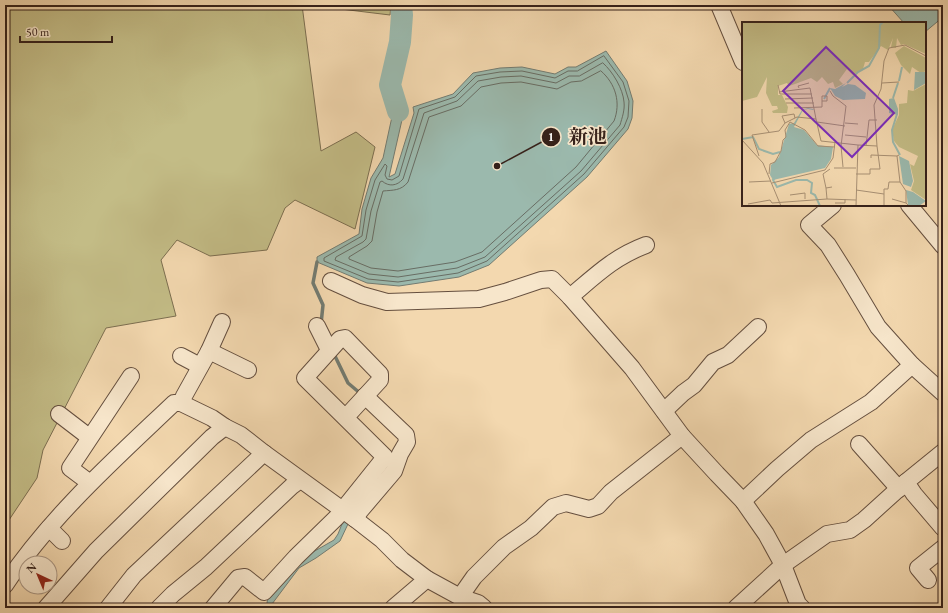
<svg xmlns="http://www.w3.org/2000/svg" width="948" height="613" font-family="'EB Garamond','Noto Serif JP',serif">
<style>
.green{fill:#c3bc86;stroke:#7c6e50}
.water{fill:#9bb9ad;stroke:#737c72}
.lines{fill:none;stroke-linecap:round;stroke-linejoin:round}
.shore{stroke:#686d64;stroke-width:1}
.stream{stroke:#737c72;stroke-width:3.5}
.river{stroke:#9bb9ad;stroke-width:22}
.minor-casing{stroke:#654f3f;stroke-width:18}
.minor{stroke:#f7e6cb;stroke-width:16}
.inset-river{fill:none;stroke:#9bb9ad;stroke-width:2}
.inset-road{fill:none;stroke:#a78f73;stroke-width:1}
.view{fill:#7b2cbf;fill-opacity:0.15;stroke:#7b2cbf;stroke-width:2}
.inset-edge{fill:none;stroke:#36211a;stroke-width:2}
.leader{fill:none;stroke:#36211a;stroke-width:1.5}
.callout-dot{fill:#36211a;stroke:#f7e6cb;stroke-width:1.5}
.mark-label{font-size:12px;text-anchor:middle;font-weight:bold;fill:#fff}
.callout-label{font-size:19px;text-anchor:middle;font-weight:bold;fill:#36211a;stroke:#f7e6cb;stroke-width:3.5;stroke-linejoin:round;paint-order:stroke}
</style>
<rect width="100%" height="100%" fill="#f3d8af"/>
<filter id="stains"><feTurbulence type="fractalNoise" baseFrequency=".005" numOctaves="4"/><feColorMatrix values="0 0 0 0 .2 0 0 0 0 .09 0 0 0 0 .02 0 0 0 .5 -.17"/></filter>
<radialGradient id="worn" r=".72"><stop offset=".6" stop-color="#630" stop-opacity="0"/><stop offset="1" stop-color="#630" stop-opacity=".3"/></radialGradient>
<g class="green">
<path d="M5 5H302L321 151 356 132 375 147 355 229 295 200 285 208 267 250 210 256 177 240 161 260 176 316 106 328 43 450 37 478 5 526Z"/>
<path d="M308 5H391L390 15Z"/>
</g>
<g class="water">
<path d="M888 5H943V17L925 32V23H904Z"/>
<path d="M606 51 627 81 633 101 632 118 628 129 587 177 489 265 459 277 399 286 367 283 317 262V257L359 234 362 209 371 178 383 158 393 112 404 111 389 177 395 174 414 113 413 107 453 94 473 73 500 68 522 67 555 74 568 67H576Z"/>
<path d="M344 519 348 524 340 541 316 558 299 568 269 608H265L267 603 268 595 306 556 334 540 338 534Z"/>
</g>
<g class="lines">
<g class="shore">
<path d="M604 56 623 82 629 101 628 117 624 127 584 174 487 261 458 273 398 282 368 279 324 261V258L362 236 366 210 375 180 385 164 387 166 385 175 387 179 392 180 399 176 419 109 455 97 476 76 500 72 522 71 555 78 568 71H577Z"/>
<path d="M603 63C613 72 623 89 624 102 625 110 622 118 620 125L581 171 485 257 457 268 398 277 369 274 335 260 336 257 363 242 366 239 371 211 380 182 382 181C389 187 397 186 403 179L424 113 457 101 478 81 501 77 521 76 556 83 569 76H579Z"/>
<path d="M601 71C616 84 621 103 614 121L576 167 482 252 455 262 398 271 371 268 349 259V257L367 246 372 241 377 212 383 191C393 190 401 191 408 182L429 117 461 106 481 87 501 83 521 82 557 89 571 82 581 81Z"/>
</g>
<g class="stream">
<path d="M317 262 313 283 323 305 321 324"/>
<path d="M334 354 348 383 361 394"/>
</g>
<path class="river" d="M398 111 390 85 400 42 402 15 401 5"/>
<defs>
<g id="minor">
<path d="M719 5 743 62"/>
<path d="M833 205 809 225 828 245 847 275 878 327 912 365 943 393"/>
<path d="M909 205 943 246"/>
<path d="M331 281 362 295 387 302 479 299 505 292 541 280 552 279 570 297 632 368 682 436 717 474 743 501 766 534 783 565 798 604 802 608"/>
<path d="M570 297C596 275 614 257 646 245"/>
<path d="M317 326 329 350"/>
<path d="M209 351 248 370"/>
<path d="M181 356 200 366"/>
<path d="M181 403 184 396 209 351 222 322"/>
<path d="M664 411 683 393 694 385 713 362 728 355 758 327"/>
<path d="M59 414 89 437"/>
<path d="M859 444 899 489"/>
<path d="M943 452 906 482 914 494 943 528"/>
<path d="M90 483 70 468 131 376"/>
<path d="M743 501 777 469 811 440 871 402 912 365"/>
<path d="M355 519 360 511 394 471 400 454 407 442 406 435 365 396"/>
<path d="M49 528 62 541"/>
<path d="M928 580 918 568 943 548"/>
<path d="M5 585C51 516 114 460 174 403H181L212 418 225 427 241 435 264 453 355 519 382 540 402 560 427 579"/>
<path d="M460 597 474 577 504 547 531 528 553 507 566 503 589 509 598 506 611 492 682 436"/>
<path d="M46 608 96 551 212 437 225 427"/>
<path d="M108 608 134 575 264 453"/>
<path d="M159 608 173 594 206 567 292 486 300 480"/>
<path d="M213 608 238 578 245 577 264 592 296 557 337 517 385 457 305 378 340 339 345 338 380 374V380L346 417"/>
<path d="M393 608 427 579 460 597 478 603 484 608"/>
<path d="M736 608 783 565 827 534 850 530 864 520 906 482"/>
</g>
</defs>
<use href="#minor" class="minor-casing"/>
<use href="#minor" class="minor"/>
</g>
<g transform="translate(742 22)">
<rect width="184" height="184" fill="#f3d8af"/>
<path d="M0 0H184V32L162 22 159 23 155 16 154 26 149 25 151 16 146 28 139 24 127 40H123L121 47 111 53 105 47 97 58 101 62 93 66 91 60 86 62 80 55 75 60 69 56 53 62 47 64 45 61 36 64V73H40L46 85 45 91H31L30 89 36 87 35 84H30L24 71 25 55 15 75 0 79ZM162 24 184 36V49L179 51 170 45 168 52 159 43 153 31ZM184 62V178L169 168 172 159 168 142 172 144 176 134 157 125 152 119 150 108 157 93V82L165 81 166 68 171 69Z" fill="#c3bc86"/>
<path d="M173 50H184V61L172 68ZM104 61 100 65 106 62 113 63 124 71 123 77 101 78 93 74 88 66 93 67ZM152 76 156 87V93L147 91V77ZM72 87 71 88 66 87 61 88 52 105 62 108 75 123 91 125 89 137 83 146 31 158 28 153 29 143 37 135 47 102 52 101 60 88 66 86ZM157 134 167 139 171 159 169 165 161 162ZM164 168 171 170 184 179 177 184 166 183Z" fill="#9bb9ad"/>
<path class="inset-river" d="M157 59 160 45M105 61 116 50 127 44 137 26 138 3 141 0M151 76 156 61M82 77 88 66M155 92 150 108 151 120 158 133M0 117 11 115 17 127 31 132 38 130M34 155 31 158 35 165 54 158H65L70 161 69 171 73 173 78 184"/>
<path class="inset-road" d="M140 61 157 60M36 63 38 72H70M57 66 56 64 67 61M88 69 91 74 104 84 99 124 101 145M37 70 68 66 74 97M43 77 71 76M44 81H72M52 86 80 85V74H85V79H80M20 87V100L27 110M75 100 103 104M43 101 40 94 52 92 53 96M103 101 116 102M103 113 124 115M0 118 21 141 39 184M124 124 127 98H135M157 133 155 134 158 160 164 169V181L167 184M17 134 10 113 37 109 43 101 55 95 74 97 79 119 116 123M129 136V133L155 134M92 146H114M27 152 28 142 33 140 39 129 41 118 44 115 43 108 48 100 63 108 76 124 93 125M114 152H128V147H138L135 124M7 160 29 159M30 161 83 148 91 136 93 120M84 166 81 152 88 147M114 168 142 172M48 173 63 171V177M85 177 84 166 90 165M150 177 164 181M93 181H103V177M6 182 28 178 30 181 85 177 114 178M114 184 116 123 135 124 132 83 139 67 142 39 147 26 163 23 184 34M142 184V167H146L147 160H158"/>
<path class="view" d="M84 25 152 91 110 135 41 69Z"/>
<rect width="184" height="184" class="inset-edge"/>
</g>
<path class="leader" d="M497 166L551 137"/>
<g class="callout-dot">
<circle cx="497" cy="166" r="4"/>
<circle cx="551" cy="137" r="10"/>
</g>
<g class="mark-label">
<text x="551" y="141">1</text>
</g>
<g class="callout-label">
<text x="588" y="143">新池</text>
</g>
<rect width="948" height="613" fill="none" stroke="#f3d8af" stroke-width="20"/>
<rect x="6" y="6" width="936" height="601" fill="none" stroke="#36211a" stroke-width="2"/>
<rect x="10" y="10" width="928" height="593" fill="none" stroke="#36211a"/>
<g transform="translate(38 575) rotate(316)"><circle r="19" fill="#f7e6cb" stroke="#aa9784"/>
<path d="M0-3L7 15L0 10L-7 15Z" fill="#8f2418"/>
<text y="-6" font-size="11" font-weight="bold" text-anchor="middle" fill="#36211a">N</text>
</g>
<path d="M20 36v6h92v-6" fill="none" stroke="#36211a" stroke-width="2"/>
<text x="26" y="36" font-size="12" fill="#36211a" stroke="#f7e6cb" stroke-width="3" paint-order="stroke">50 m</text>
<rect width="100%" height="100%" filter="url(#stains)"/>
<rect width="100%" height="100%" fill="url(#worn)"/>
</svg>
